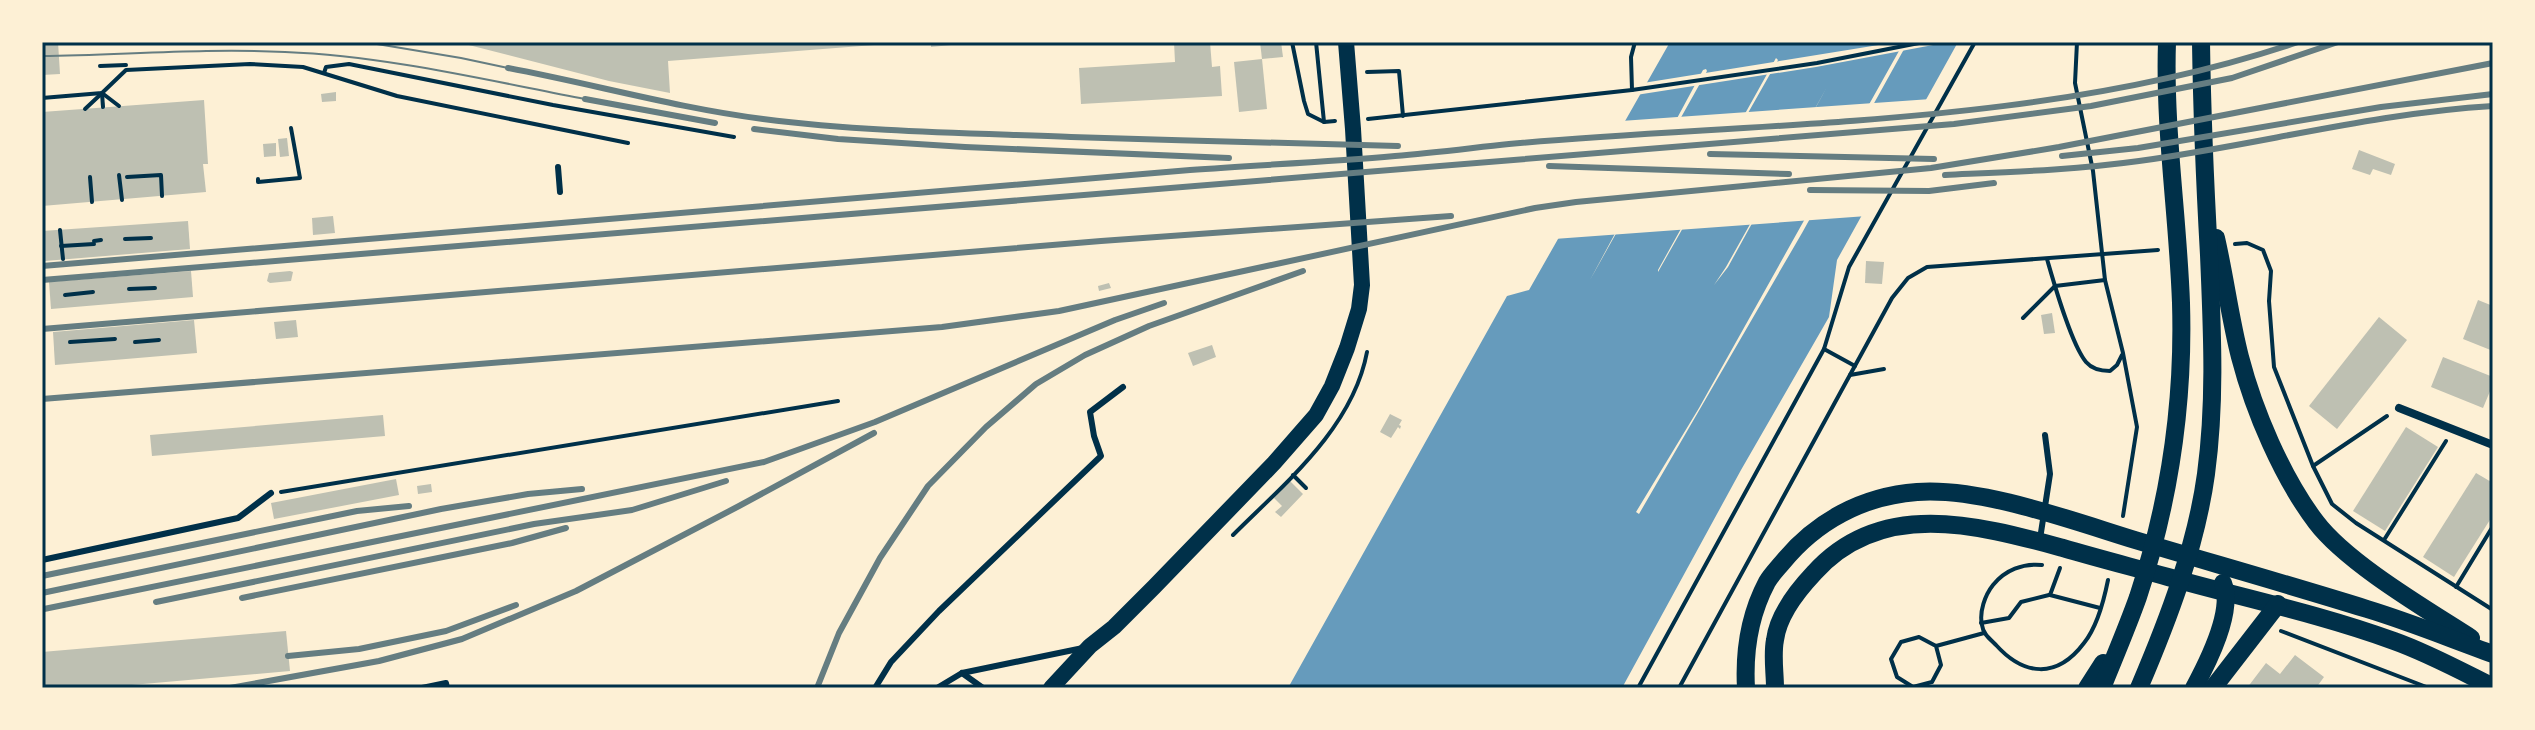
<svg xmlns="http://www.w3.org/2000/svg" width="2535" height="730" font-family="Merriweather,serif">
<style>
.water{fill:#669bbc;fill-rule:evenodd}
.pier{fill:#fdf0d5}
.building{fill:#bec0b2}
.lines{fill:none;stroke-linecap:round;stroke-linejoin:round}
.path{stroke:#003049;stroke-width:4}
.service{stroke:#003049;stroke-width:6}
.minor{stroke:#003049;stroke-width:8}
.secondary{stroke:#003049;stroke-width:16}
.primary{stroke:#003049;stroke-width:18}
.tram{stroke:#657d81;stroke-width:2}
.rail{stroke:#657d81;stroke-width:6}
.neatline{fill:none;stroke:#003049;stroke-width:3}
</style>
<rect width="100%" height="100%" fill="#fdf0d5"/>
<path class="water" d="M1670 42H1904L1699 408 1636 512 1639 514 1802 233 1908 42H1958L1837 260 1829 317 1741 470 1622 688H1288L1507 296 1529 290ZM1776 58 1778 60 1658 272V270ZM1706 69 1707 71 1590 280 1703 70ZM1827 87 1728 267 1714 285 1726 267Z"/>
<g class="pier">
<path d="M1897 42H1949L1816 67 1636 95 1643 83Z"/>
<path d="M1931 99 1867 216 1554 239 1621 121Z"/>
</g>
<g class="building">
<path d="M42 42H58L60 74 42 75Z"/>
<path d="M457 42H887V44L668 61 670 93 609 81Z"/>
<path d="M931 42H961V44L931 47Z"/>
<path d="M1174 42H1210L1212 67 1220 66 1222 96 1081 104 1079 68 1175 62Z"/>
<path d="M1260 42H1281L1283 57 1262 59Z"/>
<path d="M1262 59 1267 109 1239 112 1234 62Z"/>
<path d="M336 92V101L322 102 321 94Z"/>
<path d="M204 100 208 164H203L206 192 42 206V112Z"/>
<path d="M287 138 289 156 280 157 278 139Z"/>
<path d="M276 143V156L264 157 263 144Z"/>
<path d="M2359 150 2395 164 2391 175 2373 169 2370 175 2352 169Z"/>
<path d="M333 216 335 233 313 235 312 218Z"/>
<path d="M188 221 190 249 45 261 42 231Z"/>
<path d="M1866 261 1884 262 1882 284 1865 283Z"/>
<path d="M191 271 193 297 51 309 49 282Z"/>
<path d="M290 271 293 272 291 281 270 283 267 281 269 273Z"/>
<path d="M1109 283 1111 288 1099 291 1098 286Z"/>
<path d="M2478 300 2493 306V351L2463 339Z"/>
<path d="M2052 313 2055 333 2044 334 2041 315Z"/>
<path d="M2379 317 2407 340 2337 429 2309 406Z"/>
<path d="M194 320 197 353 55 365 53 332Z"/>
<path d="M296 320 298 337 276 339 274 322Z"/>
<path d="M1212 345 1216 357 1193 366 1188 353Z"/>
<path d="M2443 357 2493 377V384L2483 408 2431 387Z"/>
<path d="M1390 414 1402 420 1399 425 1401 426 1400 429 1398 427 1391 438 1380 432Z"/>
<path d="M383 415 385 436 152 456 150 435Z"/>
<path d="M2406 427 2438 447 2385 531 2353 511Z"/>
<path d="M2476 473 2493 483V515L2454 577 2423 557Z"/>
<path d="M396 479 399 495 274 519 271 503Z"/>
<path d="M1290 481 1303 494 1281 517 1275 512 1282 506 1274 498Z"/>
<path d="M431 484 432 492 418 494 417 486Z"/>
<path d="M286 631 290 671 98 688H42V652Z"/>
<path d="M2295 655 2324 677 2316 688H2247L2266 663 2280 674Z"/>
</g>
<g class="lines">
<g class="path">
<path d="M1292 42 1304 101 1308 114 1324 122 1335 121"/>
<path d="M1316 42 1324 122"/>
<path d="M2077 42 2075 83 2093 171 2105 280 2123 353 2137 427 2123 516"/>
<path d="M100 66 126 65"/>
<path d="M1367 72 1399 71 1403 116"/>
<path d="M324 73 326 67 349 64 553 105 734 137"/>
<path d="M1632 90 1631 57 1635 42"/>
<path d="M102 93 119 106"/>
<path d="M102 93 103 107"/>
<path d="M42 98 102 93 126 70 250 64 303 67 397 96 628 143"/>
<path d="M85 109 100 95"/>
<path d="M1368 119 1632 90 1817 63 1924 42"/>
<path d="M119 175 122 200"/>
<path d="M90 177 92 202"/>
<path d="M127 177 161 175 162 196"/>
<path d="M258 179V182L300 178 291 128"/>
<path d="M60 230 63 259"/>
<path d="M125 239 151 238"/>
<path d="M94 241 101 240"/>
<path d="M2235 244 2247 243 2263 250 2271 271 2269 301 2274 367 2313 466 2332 504 2356 523 2493 610"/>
<path d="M61 246 94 244"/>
<path d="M2047 259C2054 283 2071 344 2086 362 2092 369 2101 371 2110 371L2117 365 2122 355"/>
<path d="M129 289 155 288"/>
<path d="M65 295 93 292"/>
<path d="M2023 318 2055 286 2105 280"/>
<path d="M70 342 115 339"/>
<path d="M135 342 159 340"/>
<path d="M1824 349 1855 366"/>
<path d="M1850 375 1884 369"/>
<path d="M2313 466 2387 416"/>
<path d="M1293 475 1306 488"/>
<path d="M281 492 838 401"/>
<path d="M1233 535C1284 484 1353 428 1367 352"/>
<path d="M2384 540 2446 441"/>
<path d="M2042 565C2023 563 2005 570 1993 585 1985 595 1979 612 1982 625 1983 634 1990 639 1996 645 2024 676 2057 679 2084 643 2097 627 2104 600 2108 580"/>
<path d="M2060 568 2050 595 2100 608"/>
<path d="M2456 587 2493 526"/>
<path d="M1981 623 2009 618 2021 602 2049 595"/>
<path d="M2281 631 2429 688"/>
<path d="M1936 646 1941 665 1932 682 1913 687 1897 677 1891 659 1901 642 1919 637 1936 646 1984 633"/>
<path d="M1638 688 1824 349 1849 267 1975 42"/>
<path d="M1679 688 1892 298 1908 278 1927 267 2158 250"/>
</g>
<g class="service">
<path d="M558 167 560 192"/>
<path d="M2040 539 2050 474 2045 435"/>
<path d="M42 560 238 518 271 493"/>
<path d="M962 673 983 688"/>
<path d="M422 688 446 683 447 688"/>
<path d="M875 688 891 662 939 611 1101 456 1094 436 1090 412 1123 387"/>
<path d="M937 688 962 673 1083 648"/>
</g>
<path class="minor" d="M2399 408 2493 445"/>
<path class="secondary" d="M1051 688 1090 646 1114 627 1154 587 1274 463 1316 415 1332 386 1347 348 1359 309 1362 285 1353 129 1346 42"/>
<g class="primary">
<path d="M2216 238C2225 277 2230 318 2240 357 2254 411 2282 477 2316 522 2347 563 2426 609 2471 638"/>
<path d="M1746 688C1744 652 1750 614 1767 582 1771 575 1777 569 1782 563 1816 521 1863 496 1917 492 1981 487 2073 521 2135 540 2212 563 2290 585 2367 609 2410 622 2451 639 2493 654"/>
<path d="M1775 688C1775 673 1772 655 1775 640 1778 615 1798 590 1814 573 1881 498 1978 525 2063 548 2097 558 2132 567 2168 577 2243 598 2320 614 2394 641 2428 653 2461 671 2493 687"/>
<path d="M2087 688 2103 663"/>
<path d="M2102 688C2114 658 2127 628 2138 597 2169 503 2184 403 2181 303 2178 217 2164 129 2167 42"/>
<path d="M2139 688C2168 620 2196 547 2206 474 2216 400 2212 328 2209 255 2205 184 2202 113 2201 42"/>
<path d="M2194 688C2208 662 2234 611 2223 583"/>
<path d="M2213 688 2278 604"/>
</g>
<g class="tram">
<path d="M42 42H53"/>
<path d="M365 42 461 58 508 68"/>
<path d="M42 56C123 55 204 48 285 52 386 56 486 80 585 99"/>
</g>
<g class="rail">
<path d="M508 68C593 84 677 108 763 119 865 132 969 133 1071 137 1180 140 1289 144 1398 146"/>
<path d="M585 99 715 123"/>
<path d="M754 129 838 139 965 147 1229 158"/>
<path d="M1710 154 1934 159"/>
<path d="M2062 156 2138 148 2381 107 2493 94"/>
<path d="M1549 166 1789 174"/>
<path d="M1945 175C2009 172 2074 170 2139 161 2257 145 2374 113 2493 106"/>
<path d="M1810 190 1929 191 1994 183"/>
<path d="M42 266C425 236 807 201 1190 170 1258 165 1327 162 1395 156 1433 153 1471 148 1509 144 1771 121 2047 127 2298 42"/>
<path d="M42 280 1954 124 2091 106 2232 78 2338 42"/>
<path d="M42 329 1101 241 1451 216"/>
<path d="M42 399 942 327 1059 311 1535 208 1576 202 1931 168 2059 147 2493 63"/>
<path d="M42 576 357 511 409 506"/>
<path d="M42 593 441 509 528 494 582 489"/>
<path d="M242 598 512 543 566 528"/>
<path d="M156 602 534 524 632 510 726 481"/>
<path d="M44 609 764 462 875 422 1115 320 1164 303"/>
<path d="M288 656 359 649 446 631 516 605"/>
<path d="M230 688 379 661 462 639 576 591 739 506 874 433"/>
<path d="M817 688 839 633 880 558 928 486 986 427 1036 384 1085 355 1149 326 1303 271"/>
</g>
</g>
<rect width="2535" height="730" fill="none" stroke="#fdf0d5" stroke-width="88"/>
<rect x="44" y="44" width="2447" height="642" class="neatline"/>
</svg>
